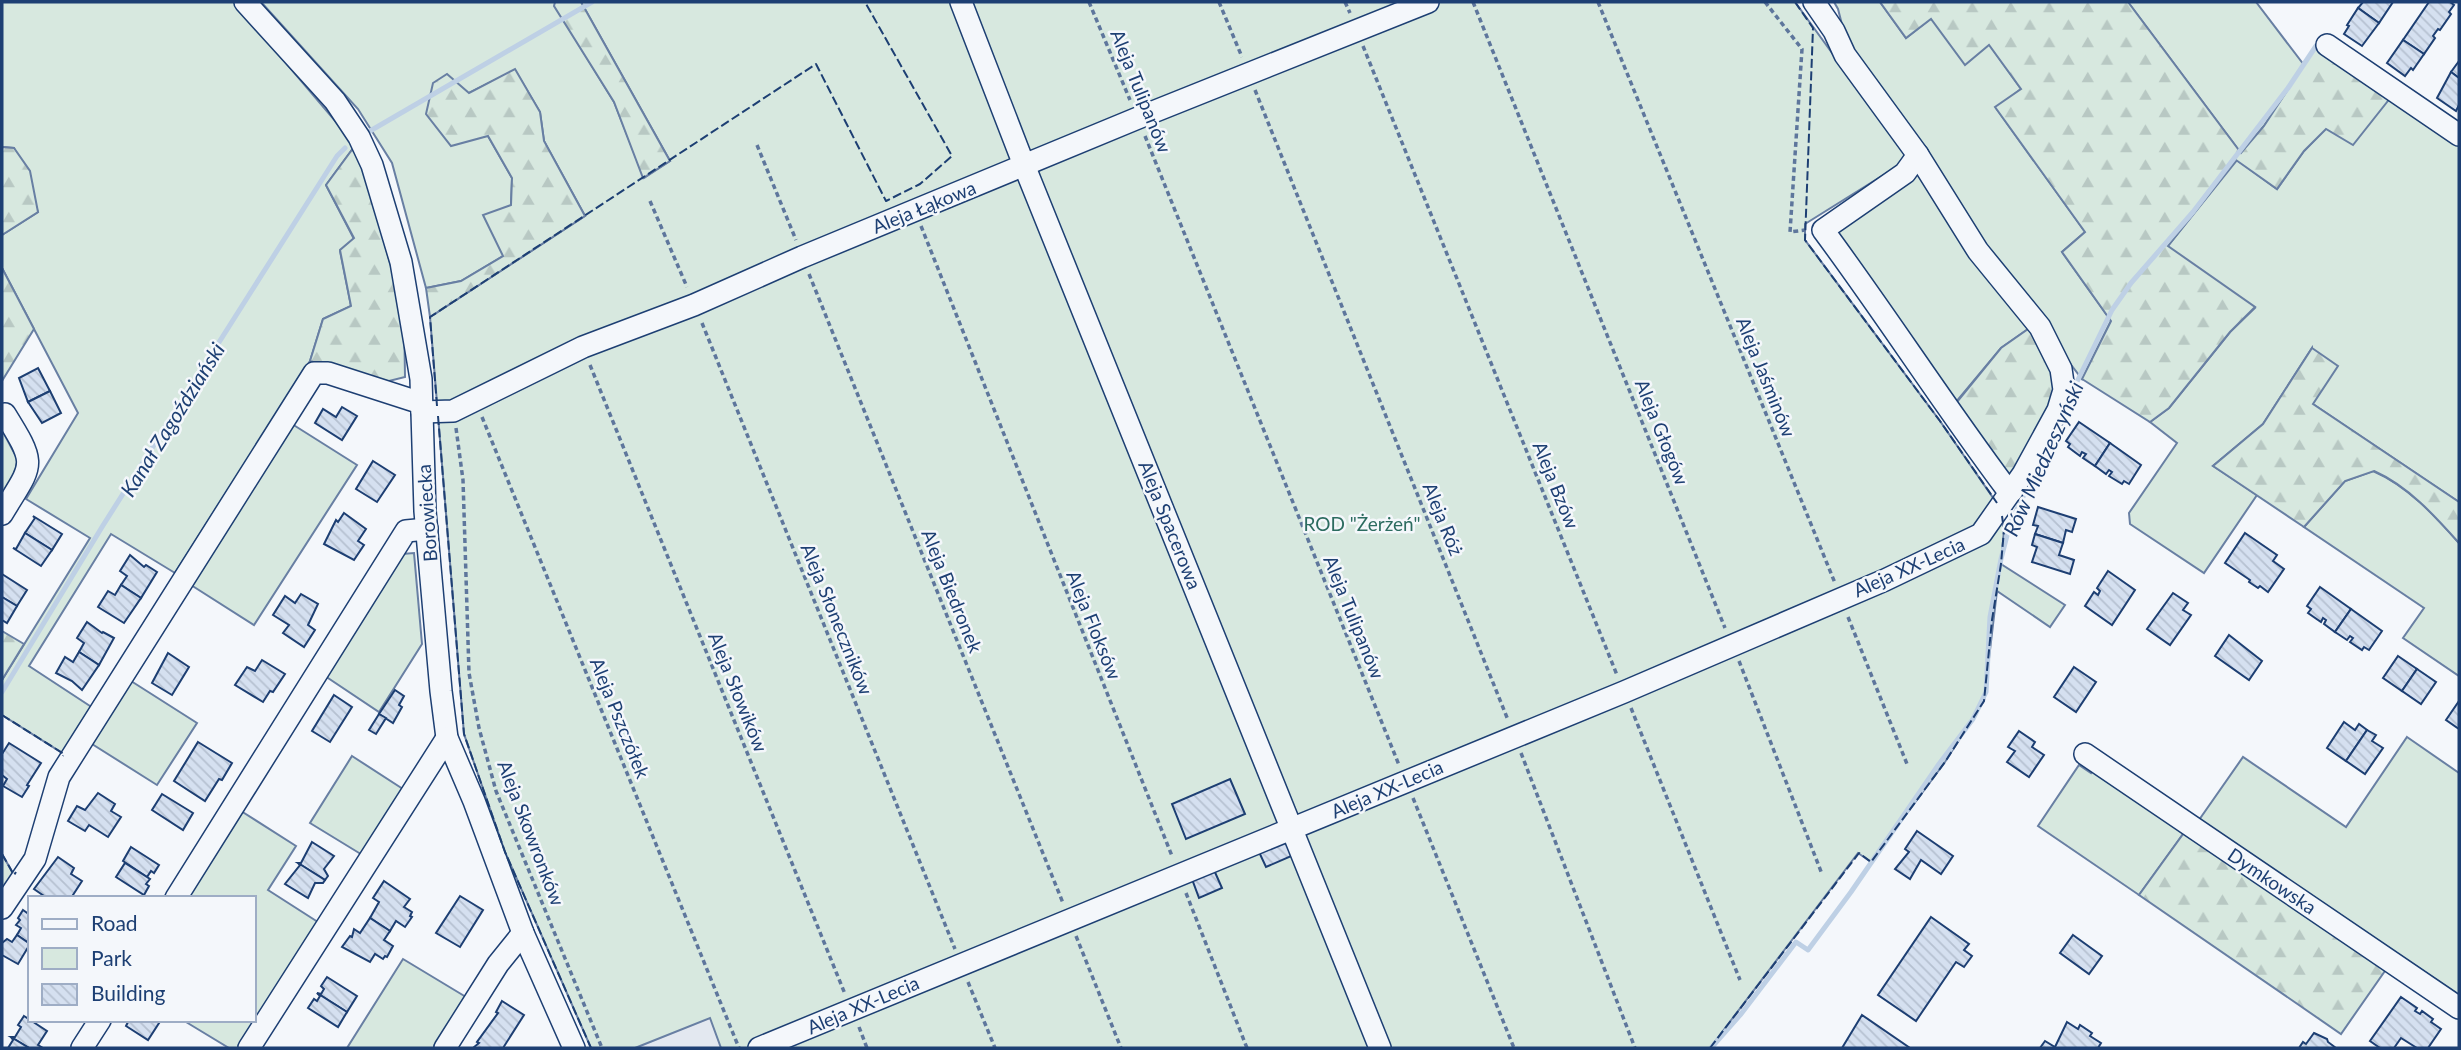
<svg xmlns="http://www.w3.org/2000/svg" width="2461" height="1050" font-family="Lato,sans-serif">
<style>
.green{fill:#d7e8df;stroke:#687fa3;stroke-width:2}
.forest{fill:url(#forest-firs);stroke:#687fa3;stroke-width:2}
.parking{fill:#e3e8f0;stroke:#687fa3;stroke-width:2}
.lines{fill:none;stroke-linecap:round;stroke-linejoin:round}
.stream{stroke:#bed0e5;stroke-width:5}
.building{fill:url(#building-back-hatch);stroke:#1d3f73;stroke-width:2}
.minor-casing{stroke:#1d3f73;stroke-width:24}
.path{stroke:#5e769c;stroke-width:3.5;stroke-dasharray:5 3.5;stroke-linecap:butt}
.minor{stroke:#f4f7fb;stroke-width:21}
.fence{stroke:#1d3f73;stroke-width:2;stroke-dasharray:9 3.5;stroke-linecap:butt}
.labels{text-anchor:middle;stroke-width:5;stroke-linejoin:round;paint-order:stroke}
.street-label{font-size:19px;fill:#1d3f73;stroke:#f4f7fb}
.park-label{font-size:19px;fill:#2c6c60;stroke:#f4f7fb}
.water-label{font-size:21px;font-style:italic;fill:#1d3f73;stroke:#f4f7fb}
</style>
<defs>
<pattern id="forest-firs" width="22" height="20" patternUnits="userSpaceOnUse" patternTransform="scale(1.75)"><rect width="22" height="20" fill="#d7e8df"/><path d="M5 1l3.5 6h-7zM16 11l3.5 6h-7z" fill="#b8c8c3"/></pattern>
<pattern id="building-back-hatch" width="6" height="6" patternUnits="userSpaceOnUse" patternTransform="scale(1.75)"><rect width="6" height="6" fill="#d5e0f0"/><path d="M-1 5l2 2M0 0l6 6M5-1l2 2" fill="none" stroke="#b6c1d1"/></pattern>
</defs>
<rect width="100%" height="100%" fill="#f4f7fb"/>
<g class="green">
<path d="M2 2H234L348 136 354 147 326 185 354 239 340 251 351 306 323 319 310 361 175 573 111 534 29 666 93 708 64 754 2 715V680L90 538 26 499 78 413 2 268V235L38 212 14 148 2 147Z"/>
<path d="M261 2H555V6L614 102 644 178 670 161 581 2H1795L1909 159 1805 224V240L1940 421 2000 508 2004 530 2001 564 2065 605 2050 627 1997 591 1984 701 1945 762 1871 862 1858 853 1710 1048H591L505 852 464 734 430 317 585 216 544 141 540 112 515 70 469 93 488 136 512 178 511 205 503 256 461 281 426 288 392 163 358 109Z"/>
<path d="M1834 2H1880L1906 38 1930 19 1989 44 2021 89 1996 108 2085 232 2062 252 2111 321 2082 379 1988 256 1847 44 1838 9Z"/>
<path d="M2128 2H2256L2304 65 2264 126 2241 153Z"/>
<path d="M2391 97 2459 145V502L2313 404 2312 348 2263 424 2213 466 2257 495 2204 573 2130 524 2129 513 2177 443 2150 422 2169 408 2230 332 2255 308 2167 247 2237 160 2277 189 2304 151 2326 128Z"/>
<path d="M1922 168 2031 327 2001 348 1951 408 1836 232Z"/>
<path d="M292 424 357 465 254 625 191 585Z"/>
<path d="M2 430 20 464 2 499Z"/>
<path d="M2373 471C2408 486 2435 516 2459 543V676L2403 638 2424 608 2304 527 2345 481Z"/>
<path d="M414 553 422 644 379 712 325 676 402 554Z"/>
<path d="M131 681 197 723 157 785 92 744Z"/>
<path d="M2407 737 2459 773V995L2199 820 2243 757 2346 827Z"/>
<path d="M352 756 406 791 364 856 310 823Z"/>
<path d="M2079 765 2091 773 2094 768 2186 830 2139 895 2038 826Z"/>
<path d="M241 811 296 846 268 890 321 924 243 1048H229L186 1022 254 1020V898H187Z"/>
<path d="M2 854 14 875 2 894Z"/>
<path d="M403 959 466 997 435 1048H347Z"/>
</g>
<g class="forest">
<path d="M555 2H581L670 161 643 178 614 102 554 6Z"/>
<path d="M1880 2H2128L2241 153 2264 126 2317 45 2391 97 2353 145 2326 129 2304 151 2277 189 2236 160 2168 246 2255 307 2230 332 2169 408 2150 422 2082 379 2111 321 2062 252 2085 232 1995 107 2021 89 1989 45 1965 65 1931 19 1906 38Z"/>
<path d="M515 69 540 112 544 141 585 216 430 317 426 288 461 281 503 256 483 215 511 205 512 178 488 136 451 146 426 114 433 83 447 74 469 93Z"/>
<path d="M2 147 14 148 30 171 38 212 2 235Z"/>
<path d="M354 147 365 173 404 313 405 377 381 383 310 361 323 319 351 306 340 250 354 238 326 185Z"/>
<path d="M2 268 34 329 2 381Z"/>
<path d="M2031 327 2046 351 2057 394 2007 482 1952 408 2001 348Z"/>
<path d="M2312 348 2338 366 2313 404 2459 502V543C2435 516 2408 486 2374 471L2345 481 2304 527 2213 466 2263 424Z"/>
<path d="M2 631 24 644 2 680Z"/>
<path d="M2186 830 2387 968 2341 1034 2139 895Z"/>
</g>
<path class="parking" d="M710 1018 721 1048H635Z"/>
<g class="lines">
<g class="stream">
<path d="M370 131 592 2"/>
<path d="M2071 394 2112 310 2131 283 2193 212 2288 88 2316 46"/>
<path d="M2 692 102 527 337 156 345 148"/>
<path d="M1711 1048 1741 1014 1796 942 1808 950 1851 892 1939 764 1973 719 1986 692 1990 617 2001 559 2010 524 2033 476"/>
</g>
</g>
<g class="building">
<path d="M2363 2H2393L2379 23 2358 8Z"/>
<path d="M2429 2H2450L2454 5 2449 12 2451 14 2440 30 2438 29 2433 36 2435 38 2424 54 2403 40Z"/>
<path d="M2358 8 2379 23 2362 46 2344 34 2349 26 2347 25Z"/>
<path d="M2403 40 2424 54 2413 70 2411 68 2405 76 2387 63Z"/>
<path d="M2459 61V78L2451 72Z"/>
<path d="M2451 72 2459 78V105L2456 111 2437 98Z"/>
<path d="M38 368 50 391 28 402 19 378Z"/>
<path d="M50 391 61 413 42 423 28 402Z"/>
<path d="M342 407 357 416 342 440 315 423 323 409 336 417Z"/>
<path d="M2079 422 2110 443 2095 466 2083 458 2086 454 2082 452 2080 456 2068 447 2070 444 2066 441Z"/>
<path d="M2110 443 2141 465 2129 484 2124 481 2122 484 2109 476 2112 472 2109 470 2106 474 2095 466Z"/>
<path d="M373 461 395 475 377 502 356 489Z"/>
<path d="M2038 507 2076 519 2072 532 2066 530 2063 543 2035 534 2038 526 2033 525Z"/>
<path d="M344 513 366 529 358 541 364 545 354 560 324 544 336 520 338 522Z"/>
<path d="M33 516 62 534 52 550 25 533 35 518Z"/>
<path d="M25 533 52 550 41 566 13 548 16 549Z"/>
<path d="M2245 533 2277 555 2273 561 2284 569 2268 592 2260 586 2258 588 2249 582 2250 580 2225 563Z"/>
<path d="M2035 534 2063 543 2059 555 2074 560 2070 574 2032 562 2037 547 2032 545Z"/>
<path d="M130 555 144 567 146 565 157 572 141 598 121 585 127 576 120 571Z"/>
<path d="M2108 571 2135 590 2112 625 2085 606 2094 592 2098 595 2100 591 2097 588Z"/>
<path d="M2 574 27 590 17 606 2 597Z"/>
<path d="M121 585 141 598 124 623 98 607 108 591 115 595Z"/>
<path d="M2320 587 2351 609 2335 632 2324 624 2326 620 2323 618 2321 622 2308 613 2311 609 2307 606Z"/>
<path d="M2173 593 2188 603 2183 610 2191 615 2170 645 2147 629Z"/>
<path d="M301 594 318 604 308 625 315 630 304 647 283 633 289 625 273 615 285 596 295 603Z"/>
<path d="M2 597 17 606 7 623 2 620Z"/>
<path d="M2351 609 2382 631 2369 650 2364 647 2362 650 2350 642 2353 638 2350 636 2347 640 2335 632Z"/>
<path d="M87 622 102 633 103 632 114 638 99 665 79 652 84 643 77 638Z"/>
<path d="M2229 635 2262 661 2249 680 2215 656Z"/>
<path d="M79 652 99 665 82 690 72 681 56 673 65 657 73 662Z"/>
<path d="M168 653 189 667 172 695 152 683Z"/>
<path d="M2398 656 2417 669 2402 691 2383 678Z"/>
<path d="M262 660 285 674 273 692 270 691 263 702 235 685 247 667 255 671Z"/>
<path d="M2074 667 2096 682 2076 712 2054 697Z"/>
<path d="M2417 669 2436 682 2421 704 2402 691Z"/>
<path d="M395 690 404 696 399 705 402 707 393 723 379 714Z"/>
<path d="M334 695 352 707 330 742 312 731Z"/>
<path d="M2459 701V729L2446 720Z"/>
<path d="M379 714 386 718 376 734 369 730Z"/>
<path d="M2344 722 2355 730 2359 724 2367 730 2346 761 2327 748Z"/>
<path d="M2367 730 2376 735 2372 741 2383 748 2365 774 2346 761Z"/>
<path d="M2019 731 2035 742 2032 747 2044 755 2029 777 2007 762 2015 751 2008 747Z"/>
<path d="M198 742 232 763 222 780 219 779 205 801 174 781Z"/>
<path d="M9 743 41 763 27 785 29 786 22 797 3 786 7 779 2 775V754Z"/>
<path d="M1230 779 1245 814 1186 839 1172 804Z"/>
<path d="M98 793 115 804 111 811 121 817 108 837 89 825 85 831 68 821 77 806 85 810Z"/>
<path d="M162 794 193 813 183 830 152 810Z"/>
<path d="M1917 831 1953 856 1941 874 1921 860 1910 879 1895 869 1909 852 1905 849Z"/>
<path d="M1290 839 1296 854 1266 867 1259 852Z"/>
<path d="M312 842 334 856 324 869 328 876 325 880 298 863H301Z"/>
<path d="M131 847 159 865 154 873 151 871 147 877 123 861Z"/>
<path d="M58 857 74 868 71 874 82 881 71 898H47L34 889Z"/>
<path d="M125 863 150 879 146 884 149 886 144 895 116 877Z"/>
<path d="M298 863 325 880 323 883H315L308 898 285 884 300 865Z"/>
<path d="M1214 870 1222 888 1199 898 1192 879Z"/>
<path d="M384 881 410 899 404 907 412 912 410 916 412 917 405 927 396 921 390 931 370 918 379 902 373 898Z"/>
<path d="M460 896 483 910 460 947 436 933Z"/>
<path d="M23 910 30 915V944L17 935 21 928 16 925 20 920 18 918Z"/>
<path d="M1931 917 1969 944 1964 950 1972 956 1964 967 1956 962 1916 1021 1878 995Z"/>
<path d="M370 918 390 931 384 940 393 946 387 957 385 956 383 959 375 954 370 962 342 947 350 936 352 937 354 929 360 933Z"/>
<path d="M17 935 30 944 18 964 2 955V943L7 939 12 942Z"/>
<path d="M2073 935 2102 956 2089 974 2060 953Z"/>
<path d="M327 977 357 996 347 1012 317 993 321 994 324 989 321 986Z"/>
<path d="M317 993 347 1012 338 1027 308 1008 314 999 317 1001 320 996Z"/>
<path d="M2401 997 2417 1008 2415 1011 2420 1014 2422 1011 2433 1019 2431 1022 2441 1029 2428 1048H2417L2401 1038 2394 1048H2380L2370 1041Z"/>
<path d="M502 1001 524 1015 503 1048H473L479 1043 477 1042 498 1013 496 1012Z"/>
<path d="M1862 1015 1910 1048H1842Z"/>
<path d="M24 1016 47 1031 38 1045 43 1048H29L11 1037H15L21 1027 18 1025Z"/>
<path d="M129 1020H161L148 1040 126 1026Z"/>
<path d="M2067 1022 2078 1029 2080 1025 2092 1033 2090 1036 2101 1043 2098 1048H2040L2045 1041 2055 1047Z"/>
<path d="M2314 1033 2327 1039 2328 1042 2336 1048H2299L2303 1042 2306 1044Z"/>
<path d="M11 1037 29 1048H8L13 1040Z"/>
</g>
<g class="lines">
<defs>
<g id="minor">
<path d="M245 2 335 101 359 137 372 165 401 262 421 379 425 511 441 691 447 738 474 801 523 933 574 1048"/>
<path d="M961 2 1024 165 1380 1048"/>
<path d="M2327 45 2459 135"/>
<path d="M1918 155 1905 173 1823 230C1886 315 1943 404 2006 488L2012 491"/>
<path d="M422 412 453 411 583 347 694 305 802 257 1138 118 1428 2"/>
<path d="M2 514C33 463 38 467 5 414"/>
<path d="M2085 754 2459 1008"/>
<path d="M176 898 406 531 427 529"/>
<path d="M2 908 35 859 59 777 314 373H328L421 403"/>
<path d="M82 1048 100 1020"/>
<path d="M249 1048 447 738"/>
<path d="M445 1048 498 964 523 933"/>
<path d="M759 1048 1624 692 1885 580 1981 534 2023 474 2058 410 2064 390 2061 369 2040 327 1978 251 1918 155 1845 55 1834 31 1814 2"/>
</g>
</defs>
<use href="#minor" class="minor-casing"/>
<g class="path">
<path d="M1089 2 1130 100"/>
<path d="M1219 2 1242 57"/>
<path d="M1345 2 1350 13"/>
<path d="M1473 2 1725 628"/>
<path d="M1598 2 1835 583"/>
<path d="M1765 2 1802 49 1790 232 1805 230"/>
<path d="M1363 46 1617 675"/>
<path d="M1255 90 1508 720"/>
<path d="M1145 136 1399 765"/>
<path d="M757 145 796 240"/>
<path d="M650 201 687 287"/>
<path d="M921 226 1172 856"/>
<path d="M809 274 1063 903"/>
<path d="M702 323 955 949"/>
<path d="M590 365 845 994"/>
<path d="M482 417 739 1048"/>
<path d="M456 428 463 480 469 673 479 728 496 791 602 1048"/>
<path d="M1848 617 1907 764"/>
<path d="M1739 661 1822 874"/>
<path d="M1631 708 1740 980"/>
<path d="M1521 753 1635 1048"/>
<path d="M1413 798 1514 1048"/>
<path d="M1186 893 1247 1048"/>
<path d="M1076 936 1121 1048"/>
<path d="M968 982 995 1048"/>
<path d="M859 1027 867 1048"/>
</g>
<use href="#minor" class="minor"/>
<g class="fence">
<path d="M1795 2 1813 28 1805 240 1940 421 1997 503"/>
<path d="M437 406 430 317 816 64 886 201 920 184 952 156 865 2"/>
<path d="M438 416 464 734 505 852 591 1048"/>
<path d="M2 715 64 754 63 756"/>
<path d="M2 854 14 875 16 872"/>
<path d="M1710 1048 1859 853 1871 862 1945 762 1984 701 1992 620 2001 564 2004 530 2002 516"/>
</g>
</g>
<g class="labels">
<g class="street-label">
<text transform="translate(1141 91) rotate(68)" y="7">Aleja Tulipanów</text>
<text transform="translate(924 207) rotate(-22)" y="7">Aleja Łąkowa</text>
<text transform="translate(1766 377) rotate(68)" y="7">Aleja Jaśminów</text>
<text transform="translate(1662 432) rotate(68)" y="7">Aleja Głogów</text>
<text transform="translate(1556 485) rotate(68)" y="7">Aleja Bzów</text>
<text transform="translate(427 513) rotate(-94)" y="7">Borowiecka</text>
<text transform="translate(1443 519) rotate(68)" y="7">Aleja Róż</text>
<text transform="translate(1170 525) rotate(68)" y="7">Aleja Spacerowa</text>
<text transform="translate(1909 567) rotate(-24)" y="7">Aleja XX-Lecia</text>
<text transform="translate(952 591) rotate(68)" y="7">Aleja Biedronek</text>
<text transform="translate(1354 617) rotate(68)" y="7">Aleja Tulipanów</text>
<text transform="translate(837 619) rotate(68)" y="7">Aleja Słoneczników</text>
<text transform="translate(1094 625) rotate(68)" y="7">Aleja Floksów</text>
<text transform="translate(738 692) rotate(68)" y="7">Aleja Słowików</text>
<text transform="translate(620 718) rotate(68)" y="7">Aleja Pszczółek</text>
<text transform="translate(1387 789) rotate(-23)" y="7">Aleja XX-Lecia</text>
<text transform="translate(531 833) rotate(69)" y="7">Aleja Skowronków</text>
<text transform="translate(2272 881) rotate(34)" y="7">Dymkowska</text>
<text transform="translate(863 1005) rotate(-23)" y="7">Aleja XX-Lecia</text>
</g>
<g class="park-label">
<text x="1362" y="531">ROD "Żerżeń"</text>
</g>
<g class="water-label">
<text transform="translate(173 420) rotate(-58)" y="7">Kanał Zagoździański</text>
<text transform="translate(2044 459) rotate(-66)" y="7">Rów Miedzeszyński</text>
</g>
</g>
<rect width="2461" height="1050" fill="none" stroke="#1d3f73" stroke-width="7"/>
<rect x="28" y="896" width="228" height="126" fill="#f4f7fb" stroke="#9eadc5" stroke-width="2"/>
<rect x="42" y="919" width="35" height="10" fill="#f4f7fb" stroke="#9eadc5" stroke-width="2"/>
<text x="91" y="931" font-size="21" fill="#1d3f73">Road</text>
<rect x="42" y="948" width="35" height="21" fill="#d7e8df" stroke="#9eadc5" stroke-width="2"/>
<text x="91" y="966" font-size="21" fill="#1d3f73">Park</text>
<rect x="42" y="984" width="35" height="21" fill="url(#building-back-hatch)" stroke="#9eadc5" stroke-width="2"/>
<text x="91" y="1001" font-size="21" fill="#1d3f73">Building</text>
</svg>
